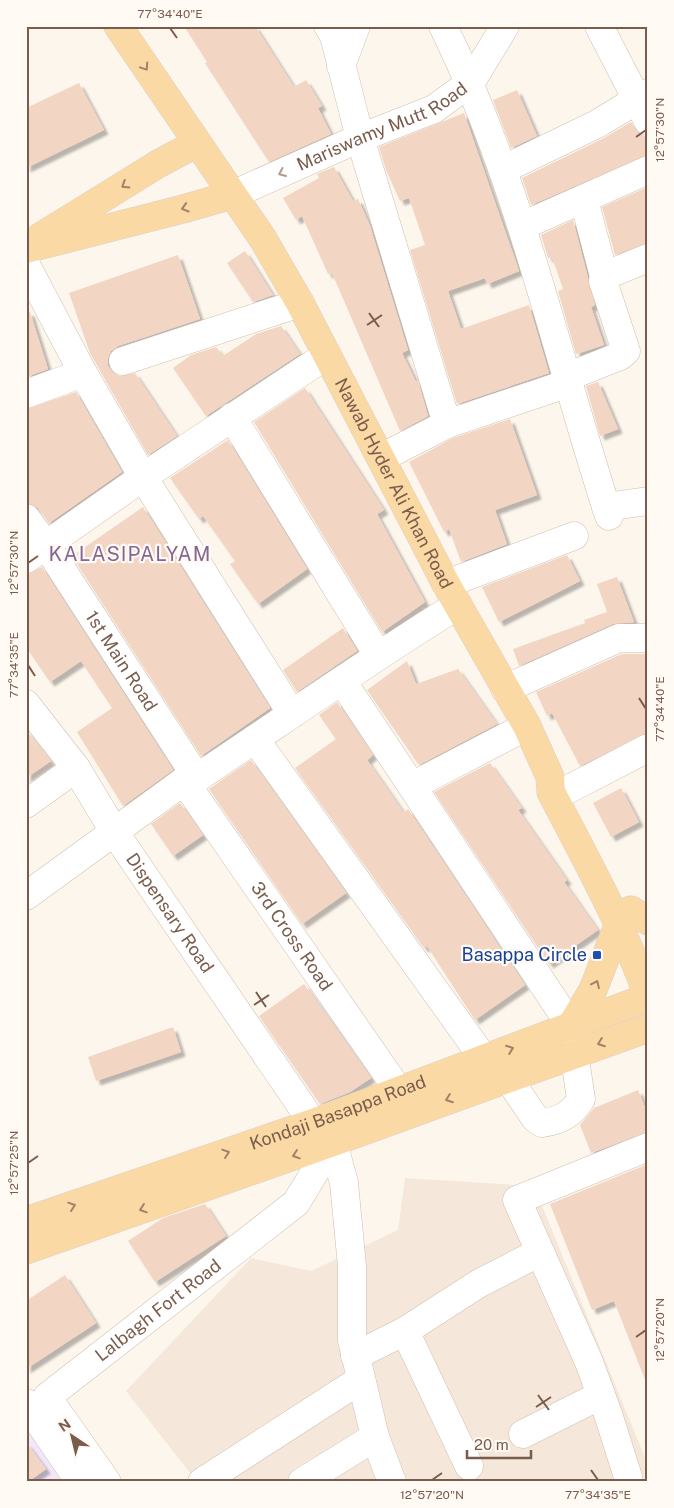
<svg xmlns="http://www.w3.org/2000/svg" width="674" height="1508" font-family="'Public Sans',sans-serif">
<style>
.residential{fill:#f5e8da}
.education{fill:#f3e8fa}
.building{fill:#f3d5c3;filter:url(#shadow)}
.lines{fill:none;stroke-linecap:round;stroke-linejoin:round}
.minor-casing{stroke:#d1beb0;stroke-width:29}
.major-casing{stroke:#dad1cd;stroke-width:29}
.minor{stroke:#fff;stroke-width:28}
.major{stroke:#fbd9a5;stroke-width:28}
.oneway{stroke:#a18267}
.oneway2{stroke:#af9d94}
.ticks{fill:none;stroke:#7a5c4d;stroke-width:2}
.transit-dot{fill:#1a4fb4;stroke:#fffaf3;stroke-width:2}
.labels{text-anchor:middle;stroke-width:4.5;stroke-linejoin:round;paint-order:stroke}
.street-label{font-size:18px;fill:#7a5c4d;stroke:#fffaf3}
.transit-label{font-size:18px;fill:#164399;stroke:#fffaf3;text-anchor:end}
.quarter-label{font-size:20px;letter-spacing:1px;fill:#846695;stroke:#fffaf3}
.neatline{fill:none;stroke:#7a5c4d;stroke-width:2}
.ticks-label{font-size:12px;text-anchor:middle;fill:#7a5c4d}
</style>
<defs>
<filter id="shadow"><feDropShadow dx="4.5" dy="4.5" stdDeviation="1" flood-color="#0004"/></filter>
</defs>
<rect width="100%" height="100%" fill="#fdf6ec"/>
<path class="residential" d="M405 1178 534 1186 648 1465V1482H197L126 1391 251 1258 311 1271 398 1230Z"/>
<path class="education" d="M26 1411 79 1482H26Z"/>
<g class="building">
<path d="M184 26H255L294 87 306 80 322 106 318 108 331 134 269 162 205 63 207 62Z"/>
<path d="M79 83 104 130 26 168V108Z"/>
<path d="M517 90 537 136 511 148 493 100Z"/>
<path d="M464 113 519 271 487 284 485 278 448 291 461 329 529 305 549 373 457 404 410 250 425 245 409 198 400 201 386 170 379 147Z"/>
<path d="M631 122 639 134 648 137V155L531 205 522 178 604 138Z"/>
<path d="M334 167 353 201 358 199 370 226 408 350 402 353 416 382 418 381 428 416 400 431 332 273 328 274 302 216 296 220 283 198 319 178 317 174Z"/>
<path d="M648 187V243L615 255 602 207Z"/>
<path d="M573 220 595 305 591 307 604 345 576 354 558 291 563 289 552 257 548 258 541 235Z"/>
<path d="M245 251 273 295 253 302 227 263Z"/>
<path d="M178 255 200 319 118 346 111 351 108 358V366L113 373 120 376 135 373 177 436 148 455 90 353 69 293Z"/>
<path d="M26 312H30L48 369 26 377Z"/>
<path d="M281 326 300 354 206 416 173 368 191 355 216 347 223 356 256 334Z"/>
<path d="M598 382 618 429 600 436 586 386Z"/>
<path d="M305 388 384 510 377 514 425 602 382 632 254 422Z"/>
<path d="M76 392 122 472 49 523 38 508 26 503V409Z"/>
<path d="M510 419 537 495 495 510 507 544 461 562 449 529 444 532 409 462 453 438Z"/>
<path d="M228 440 307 569 258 604 230 564 235 561 203 516 199 519 170 478Z"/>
<path d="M143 507 270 708 201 756 72 556Z"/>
<path d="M567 555 580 581 499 622 482 587Z"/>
<path d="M42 567 173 770 123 806 77 732 112 708 81 661 50 682 26 647V574Z"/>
<path d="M617 577 634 622 613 624 519 666 513 649 585 623 584 620 607 612 597 584Z"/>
<path d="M343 628 357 651 297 692 283 670Z"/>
<path d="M622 654H645L648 661V733L580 766 552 713 547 716 536 692Z"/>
<path d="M407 661 416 684 458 669 497 724 419 765 367 690Z"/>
<path d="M337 702 373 755 367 760 404 813 408 809 525 985 475 1020 427 946 424 948 295 768 336 739 319 715Z"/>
<path d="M26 730 51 761 26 778Z"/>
<path d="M251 760 346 893 302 924 209 789Z"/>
<path d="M490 763 522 808 518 810 567 880 564 882 598 930 549 964 434 792Z"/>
<path d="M621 788 639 822 611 837 593 803Z"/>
<path d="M180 803 203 835 173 856 151 824Z"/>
<path d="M304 984 371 1078 350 1092 320 1104 259 1016Z"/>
<path d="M173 1027 181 1052 96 1081 88 1057Z"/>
<path d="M638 1090 648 1115V1132L591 1153 580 1125 594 1108Z"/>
<path d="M648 1164V1384L647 1385 614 1301 592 1310 550 1204Z"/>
<path d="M205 1204 226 1236 155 1282 128 1241 163 1218Z"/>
<path d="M65 1275 96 1323 26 1369V1301Z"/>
<path d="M26 1442 46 1469 28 1482H26Z"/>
</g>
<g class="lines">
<defs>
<g id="minor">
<path d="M328 26 334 36 360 138 447 424"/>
<path d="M443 26C520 183 555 351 609 516"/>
<path d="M599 26 648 121"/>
<path d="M341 66 356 26"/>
<path d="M504 169 597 124 648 93"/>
<path id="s1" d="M232 195 360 138 434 109 471 82 505 26"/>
<path d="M584 200 604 276"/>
<path d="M522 226 648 170"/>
<path d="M26 265 83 373 143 477 292 714"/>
<path d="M123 361 300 303"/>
<path d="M567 377 620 356 626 351 603 281 604 276 648 258"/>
<path d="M26 394 83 373"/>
<path d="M232 417 378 655"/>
<path d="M381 458 447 424 569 383"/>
<path d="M606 507 648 501"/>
<path id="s2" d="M26 518 46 545 197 778"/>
<path d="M26 559 143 477 327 355"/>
<path d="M446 584 574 536"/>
<path d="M342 681 571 1026"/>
<path d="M505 689 619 638H648"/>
<path id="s3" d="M26 704 76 768 115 833 313 1123 333 1142 344 1183 352 1266V1340L375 1437 392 1482"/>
<path d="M255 739 484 1059"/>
<path id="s4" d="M184 781 399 1091"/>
<path d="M412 786 527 726"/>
<path d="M565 791 648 748"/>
<path d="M26 804 76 768"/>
<path d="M26 896 184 781 197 778C284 720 369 660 458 605"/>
<path d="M508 1078 535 1118 542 1123C559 1121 572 1115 581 1099L574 1053"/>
<path d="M405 1331 469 1466"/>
<path d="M355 1356 405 1331 478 1284 540 1252"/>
<path d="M26 1403 80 1482"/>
<path d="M523 1434 601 1395"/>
<path d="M628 1477 608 1414 589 1362 517 1200 648 1147"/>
<path id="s5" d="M107 1482 47 1397 296 1203 333 1142"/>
<path d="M202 1482 360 1380"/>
<path d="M302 1482 375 1437"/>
</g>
<g id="major">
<path id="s6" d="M118 26 263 239 300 303 446 584 527 726 550 777 551 792C586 859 622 924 648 996"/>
<path d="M40 237 158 164 197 143"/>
<path d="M26 249 183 209 232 195"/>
<path d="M631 910 648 921"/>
<path d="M571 1026 593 990 619 923"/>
<path id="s7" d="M26 1221 313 1123 648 997"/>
<path d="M26 1250 333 1142 648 1028"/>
</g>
</defs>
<use href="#minor" class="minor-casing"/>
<use href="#major" class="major-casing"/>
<use href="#minor" class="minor"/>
<use href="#major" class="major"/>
</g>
<defs><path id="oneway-chevron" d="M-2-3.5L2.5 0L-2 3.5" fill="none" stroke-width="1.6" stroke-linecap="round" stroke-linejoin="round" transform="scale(1.25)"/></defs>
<g class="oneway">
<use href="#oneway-chevron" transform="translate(145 67) rotate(56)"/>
<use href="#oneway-chevron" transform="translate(125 185) rotate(148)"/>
<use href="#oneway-chevron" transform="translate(185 208) rotate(164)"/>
<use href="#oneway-chevron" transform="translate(596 984) rotate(-65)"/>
<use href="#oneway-chevron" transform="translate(601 1043) rotate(160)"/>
<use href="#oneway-chevron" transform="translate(510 1049) rotate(-21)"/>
<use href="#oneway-chevron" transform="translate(449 1099) rotate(160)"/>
<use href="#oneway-chevron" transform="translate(226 1153) rotate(-19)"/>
<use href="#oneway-chevron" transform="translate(296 1155) rotate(161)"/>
<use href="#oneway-chevron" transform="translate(72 1206) rotate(-19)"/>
<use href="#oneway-chevron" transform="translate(143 1209) rotate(161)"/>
</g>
<use class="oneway2" href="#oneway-chevron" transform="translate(282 173) rotate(156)"/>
<path class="ticks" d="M170 28 177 38M636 137 646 130M369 313 379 327M367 325 382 315M28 563 38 556M28 665 35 676M639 698 646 709M256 992 266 1007M254 1005 269 995M28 1163 38 1156M636 1337 646 1330M538 1395 549 1410M536 1407 551 1397M591 1470 598 1480M432 1480 442 1473"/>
<rect class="transit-dot" x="592" y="950" width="10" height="10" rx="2.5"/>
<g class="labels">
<g class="street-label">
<text dy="6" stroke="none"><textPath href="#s1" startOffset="165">Mariswamy Mutt Road</textPath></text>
<text dy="6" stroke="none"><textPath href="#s6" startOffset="535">Nawab Hyder Ali Khan Road</textPath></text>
<text dy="6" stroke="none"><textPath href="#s2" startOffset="172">1st Main Road</textPath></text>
<text dy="6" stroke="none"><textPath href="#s3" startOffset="254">Dispensary Road</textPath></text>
<text dy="6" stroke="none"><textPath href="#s4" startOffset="189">3rd Cross Road</textPath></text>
<text dy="6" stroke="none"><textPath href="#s7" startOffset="330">Kondaji Basappa Road</textPath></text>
<text dy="6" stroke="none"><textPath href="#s5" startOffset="245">Lalbagh Fort Road</textPath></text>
</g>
<g class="transit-label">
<text x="587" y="961">Basappa Circle</text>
</g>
<g class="quarter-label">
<text x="130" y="561">KALASIPALYAM</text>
</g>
</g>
<rect width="674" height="1508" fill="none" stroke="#fffaf3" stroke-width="55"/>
<g transform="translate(72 1436) rotate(325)" stroke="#fffaf3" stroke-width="4" paint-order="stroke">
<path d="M0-4L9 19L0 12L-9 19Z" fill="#7a5c4d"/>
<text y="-8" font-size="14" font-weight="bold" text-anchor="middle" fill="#7a5c4d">N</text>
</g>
<path d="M467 1450v8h64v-8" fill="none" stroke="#7a5c4d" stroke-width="2.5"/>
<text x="474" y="1450" font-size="15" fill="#7a5c4d" stroke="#fffaf3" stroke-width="4" paint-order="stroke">20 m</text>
<rect x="28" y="28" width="618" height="1452" class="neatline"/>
<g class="ticks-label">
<text x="170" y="18">77°34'40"E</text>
<text transform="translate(660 130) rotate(-90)" y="4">12°57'30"N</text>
<text transform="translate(14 563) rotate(-90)" y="4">12°57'30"N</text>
<text transform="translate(14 665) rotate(-90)" y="4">77°34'35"E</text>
<text transform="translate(660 709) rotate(-90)" y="4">77°34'40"E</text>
<text transform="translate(14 1163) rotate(-90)" y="4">12°57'25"N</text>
<text transform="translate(660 1330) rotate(-90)" y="4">12°57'20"N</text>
<text x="432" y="1499">12°57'20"N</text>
<text x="598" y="1499">77°34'35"E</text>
</g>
</svg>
